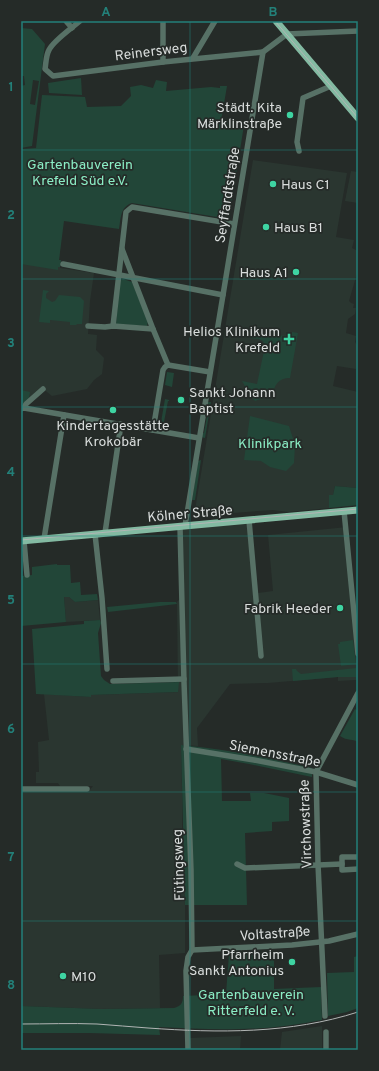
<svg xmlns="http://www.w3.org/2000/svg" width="379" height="1071" font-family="Overpass,sans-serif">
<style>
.built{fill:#2a3630}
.green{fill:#224638;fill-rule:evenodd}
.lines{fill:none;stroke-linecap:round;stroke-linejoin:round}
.minor{stroke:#577166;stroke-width:5.5}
.major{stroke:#83baa2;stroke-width:7}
.tram{stroke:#b1b5b4;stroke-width:1}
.grid{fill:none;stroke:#238079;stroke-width:1;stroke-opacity:0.55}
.poi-dot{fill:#3ed4a2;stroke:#252b28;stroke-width:1.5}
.labels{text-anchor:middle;stroke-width:3.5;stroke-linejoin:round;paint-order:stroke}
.street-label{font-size:14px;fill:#d9dddc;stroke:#252b28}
.poi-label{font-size:14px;fill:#d9dddc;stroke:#252b28;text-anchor:end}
.park-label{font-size:14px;fill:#8bedc5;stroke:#252b28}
.neatline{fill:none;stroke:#238079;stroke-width:1.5}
.grid-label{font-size:13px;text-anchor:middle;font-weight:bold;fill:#238079}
</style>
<rect width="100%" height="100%" fill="#252b28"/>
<g class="built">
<path d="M253 160 347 173 336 237 354 240 352 248 358 251V270L349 301 351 303 354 304 353 308H356L355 314 348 319 346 333 356 336 355 342 358 347V354L356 369 337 366 333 386 358 392V488L335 486 333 495H329V508L288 512 273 510 258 511 194 516Z"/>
<path d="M351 171 358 172V203L345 201Z"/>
<path d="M21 226 62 231 59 260H61L60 268 94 273 90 301 88 334 97 335 96 350 104 358 102 374 94 380 87 389 52 396 42 388 21 406Z"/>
<path d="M251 523 258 593 273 591 268 535 347 527 358 631V679L356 680 338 681V677L268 683 230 684 197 728 198 746 181 745 182 792V840L185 905V953L159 955 160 1008 101 1009 21 1006V791L88 792 93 786H60L58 783H36V772H39L38 742 49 740 44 694 90 697V695L178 692 177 602 184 594 182 529Z"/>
<path d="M64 597H69L75 602 98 600 100 620 66 622Z"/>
<path d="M322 1026V1050H280L282 1032Z"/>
<path d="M241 1036 240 1050H191L190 1038Z"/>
</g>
<g class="green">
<path d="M21 28 32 29 45 44 32 146 21 148V86L25 85 24 76H21ZM33 80 39 81 35 105 30 104Z"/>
<path d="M81 78 82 95 49 93 48 83Z"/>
<path d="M156 80 167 82 166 91 211 87 220 88V86H227L221 121 244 125 229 219 132 203C120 207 121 218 119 229L64 221 59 260H61L60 267H58V270L21 264V149L36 148 42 95 85 97 87 107 121 106 131 96 130 87 141 85 153 88Z"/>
<path d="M123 279 132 282 148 322 147 326 116 324 120 281Z"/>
<path d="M43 290 49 291 46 294V298L52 302 55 301 59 295 80 297 84 301 82 324H77L76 325H70V322L50 320V323L39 322Z"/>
<path d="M252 327C264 331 279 338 291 335L292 332 298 333 290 378C278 378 275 385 272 395L255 401 250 395 242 381 257 384 265 346 263 341 259 339 250 338Z"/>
<path d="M167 372 174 373 172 387 165 385Z"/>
<path d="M21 390 30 392 29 398 24 403 21 402Z"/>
<path d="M165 399 169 400V401H168L164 422H161Z"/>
<path d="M207 402H211L205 438 201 437 202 433H204L209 405 207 404Z"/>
<path d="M250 416 289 426 295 445 294 463 286 471 270 467 261 461 244 460Z"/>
<path d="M201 460 195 500H192L198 461Z"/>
<path d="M335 486 358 488V505L329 508V495H333Z"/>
<path d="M57 564V565H70L71 583 80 582 81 595 97 594 98 600 75 602 69 597H64L66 622 21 626V576L32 575V567Z"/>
<path d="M160 602H176L177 604 108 612 107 607Z"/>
<path d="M100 620 101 623 98 633 101 676 104 680 110 684 179 682 178 692 91 695V697L36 694 32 629 84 624V621Z"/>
<path d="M353 640 356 664 341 666 338 644H340V642Z"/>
<path d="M356 668V677H338L293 681 292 669H296L297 671 301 674Z"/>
<path d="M355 709 358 711V742C354 739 347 741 340 736Z"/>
<path d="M181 745C225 749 270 758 312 768V777L249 764 221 759 222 801H251L250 793H264L289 798V821L272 822V831L245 833 247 905H185Z"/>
<path d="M274 951V989L321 987 322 1020C295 1025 267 1029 239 1029 213 1030 186 1028 159 1027L160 1035 89 1033H21V1006L101 1009 174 1008C181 1006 183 1003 183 996L226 994 229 954Z"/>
<path d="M358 956V1008L347 1012 328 1016 327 973 354 972V957Z"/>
</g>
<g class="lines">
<g class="minor">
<path d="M66 21 72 28"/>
<path d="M80 21C72 28 53 41 49 50 46 55 46 63 45 69L53 76 163 62 263 52"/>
<path d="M163 21V62"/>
<path d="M193 58 215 21"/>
<path d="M299 151 297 142 303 98 331 86"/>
<path d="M63 264 223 295"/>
<path d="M88 326 105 327 113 326 153 329 122 249"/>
<path d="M113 326 126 212 132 207 234 224"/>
<path d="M153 329 168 365"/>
<path d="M24 408 26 404 43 389"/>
<path d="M21 409 24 408 199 438"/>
<path d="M153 430 163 370 165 367 168 365 210 372"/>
<path d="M344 511 358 654"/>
<path d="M249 520 261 656"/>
<path d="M185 526 263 52 287 34 358 31"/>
<path d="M180 527 184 682 191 870 192 950 188 957 186 971 188 1050"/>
<path d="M105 533 121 424"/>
<path d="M95 534 102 598 107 669"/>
<path d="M44 539 64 415"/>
<path d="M24 541 27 575"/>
<path d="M113 681 184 679"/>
<path d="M186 749 254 760 316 772 358 785"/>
<path d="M21 789H87"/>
<path d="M358 857H342V870L358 869"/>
<path d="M237 864 245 868 342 864"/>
<path d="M192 950 292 945 329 941 358 934"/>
<path d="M325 1016 318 864 316 772 358 693"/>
<path d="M326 1050V1032"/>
</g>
<g class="major">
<path d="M276 21 358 118"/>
<path d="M21 541 358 510"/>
</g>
<g class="tram">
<path d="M275 21 358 118"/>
<path d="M21 540 358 509"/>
<path d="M21 1024C46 1024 71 1023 97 1024 114 1025 131 1027 148 1028 218 1033 290 1034 358 1012"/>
</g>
</g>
<path class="grid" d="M190 21V1050M21 150H358M21 279H358M21 407H358M21 536H358M21 664H358M21 792H358M21 921H358"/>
<g class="poi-dot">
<circle cx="290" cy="115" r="4"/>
<circle cx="273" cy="184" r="4"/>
<circle cx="266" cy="227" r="4"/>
<circle cx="296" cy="272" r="4"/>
<path d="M287 333h4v4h4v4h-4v4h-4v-4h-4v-4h4z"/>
<circle cx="181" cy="400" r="4"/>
<circle cx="113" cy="410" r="4"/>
<circle cx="340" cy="608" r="4"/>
<circle cx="292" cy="962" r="4"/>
<circle cx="63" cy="976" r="4"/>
</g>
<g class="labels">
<g class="street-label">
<text transform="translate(151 51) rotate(-7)" y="5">Reinersweg</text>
<text transform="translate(227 195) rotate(-81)" y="5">Seyffardtstraße</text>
<text transform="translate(190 513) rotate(-5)" y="5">Kölner Straße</text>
<text transform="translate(275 753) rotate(11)" y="5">Siemensstraße</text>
<text transform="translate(305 824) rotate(-92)" y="5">Virchowstraße</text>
<text transform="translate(178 865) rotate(-92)" y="5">Fütingsweg</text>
<text transform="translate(275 933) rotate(-4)" y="5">Voltastraße</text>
</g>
<g class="poi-label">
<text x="282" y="112">Städt. Kita<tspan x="282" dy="16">Märklinstraße</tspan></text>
<text x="281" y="189" text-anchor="start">Haus C1</text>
<text x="274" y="232" text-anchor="start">Haus B1</text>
<text x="288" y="277">Haus A1</text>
<text x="280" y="336">Helios Klinikum<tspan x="280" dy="16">Krefeld</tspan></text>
<text x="189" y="397" text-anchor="start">Sankt Johann<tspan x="189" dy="16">Baptist</tspan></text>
<text x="113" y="430" text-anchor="middle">Kindertagesstätte<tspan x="113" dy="16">Krokobär</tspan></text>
<text x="332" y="613">Fabrik Heeder</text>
<text x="284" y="959">Pfarrheim<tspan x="284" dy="16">Sankt Antonius</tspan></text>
<text x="71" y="981" text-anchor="start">M10</text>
</g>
<g class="park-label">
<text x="80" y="169">Gartenbauverein<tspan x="80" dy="16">Krefeld Süd e.V.</tspan></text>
<text x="270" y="448">Klinikpark</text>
<text x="251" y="999">Gartenbauverein<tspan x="251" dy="16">Ritterfeld e. V.</tspan></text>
</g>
</g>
<rect width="379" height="1071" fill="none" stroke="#252b28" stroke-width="44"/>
<rect x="22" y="22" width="335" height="1027" class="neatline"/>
<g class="grid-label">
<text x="106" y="16">A</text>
<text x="273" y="16">B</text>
<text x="11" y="91">1</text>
<text x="11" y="219">2</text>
<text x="11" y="347">3</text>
<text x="11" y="476">4</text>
<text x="11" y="604">5</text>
<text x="11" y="733">6</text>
<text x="11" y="861">7</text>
<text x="11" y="989">8</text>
</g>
</svg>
